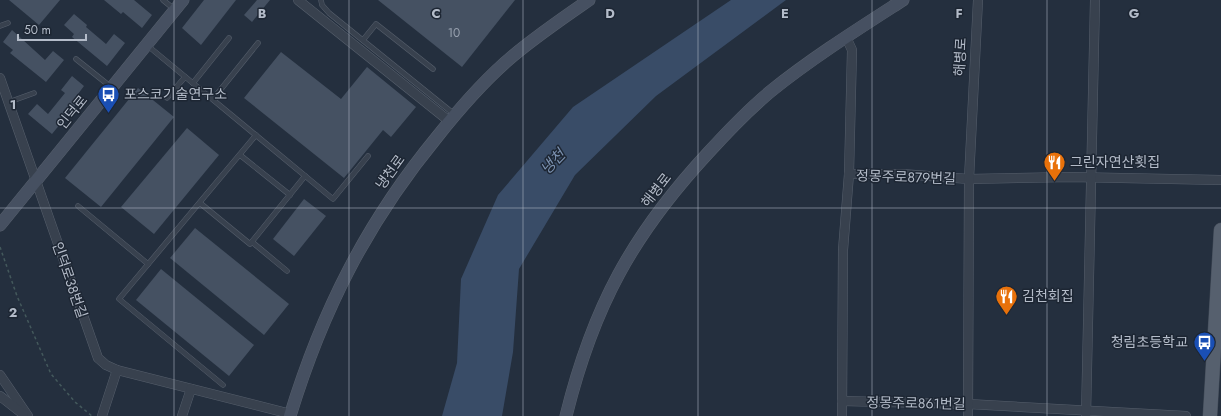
<svg xmlns="http://www.w3.org/2000/svg" width="1221" height="416" font-family="Jost,'Noto Sans KR',sans-serif">
<style>
.water{fill:#394c67}
.building{fill:#455162}
.lines{fill:none;stroke-linecap:round;stroke-linejoin:round}
.lane-casing{stroke:#565f6c;stroke-width:5.5}
.street-casing{stroke:#565f6c;stroke-width:10}
.secondary-casing{stroke:#565f6c;stroke-width:13}
.primary-casing{stroke:#414a57;stroke-width:15}
.path{stroke:#44595c;stroke-width:1.5;stroke-dasharray:3 3;stroke-linecap:butt}
.lane{stroke:#38414e;stroke-width:4.5}
.street{stroke:#38414e;stroke-width:9}
.secondary{stroke:#465061;stroke-width:12}
.primary{stroke:#56606e;stroke-width:14}
.grid{fill:none;stroke:#b4bcc9;stroke-width:1;stroke-opacity:0.55}
.labels{text-anchor:middle;stroke-width:3;stroke-linejoin:round;paint-order:stroke}
.number-label{font-size:12px;fill:#98a1af}
.street-label{font-size:14px;fill:#b4bcc9;stroke:#1d2633}
.poi-label{font-size:14px;fill:#b4bcc9;stroke:#1d2633;text-anchor:start}
.water-label{font-size:15px;font-style:italic;fill:#7c92b1;stroke:#1d2633}
.grid-label{font-size:13px;text-anchor:middle;font-weight:bold;fill:#b4bcc9;stroke:#1d2633;stroke-width:3;stroke-linejoin:round;paint-order:stroke}
</style>
<rect width="100%" height="100%" fill="#242f3e"/>
<path class="water" d="M731 0H786L656 96 575 175 519 269 513 352 502 416H442L457 363 461 279 498 195 573 107Z"/>
<g class="building">
<path d="M9 0H60L39 25Z"/>
<path d="M104 0H134L152 15 142 28 123 12 121 14Z"/>
<path d="M204 0H236L201 45 182 28Z"/>
<path d="M257 0H270L252 22 244 15Z"/>
<path d="M378 0H515L462 67Z"/>
<path d="M74 14 87 25 86 27 106 44 114 34 125 43 107 66 72 37 74 34 64 25Z"/>
<path d="M12 30 45 60 53 51 64 60 46 82 10 53 13 50 3 42Z"/>
<path d="M281 52 341 99 367 67 416 107 391 137 383 130 344 178 244 98Z"/>
<path d="M72 76 84 86 75 98 79 101 52 134 28 114 37 104 48 114 65 93 61 90Z"/>
<path d="M138 88 174 117 101 207 65 178Z"/>
<path d="M187 128 219 155 154 234 121 207Z"/>
<path d="M304 199 326 216 294 256 273 239Z"/>
<path d="M195 228 289 304 264 335 170 258Z"/>
<path d="M161 269 254 345 229 376 136 300Z"/>
</g>
<g class="lines">
<defs>
<g id="lane">
<path d="M163 0 174 9"/>
<path d="M321 0 322 5 329 13 454 114"/>
<path d="M0 26 8 23"/>
<path d="M363 40 376 24 433 69"/>
<path d="M148 46 333 199 368 156"/>
<path d="M76 59 111 87"/>
<path d="M193 83 229 38"/>
<path d="M167 98 185 77"/>
<path d="M213 99 258 43"/>
<path d="M9 102 34 93"/>
<path d="M240 155 290 195"/>
<path d="M200 203 250 244 305 176"/>
<path d="M78 206 148 264"/>
<path d="M252 242 287 271"/>
<path d="M223 385 119 299 256 135"/>
</g>
<g id="street">
<path d="M298 0 449 121"/>
<path d="M0 78 98 358 106 365 117 370 291 414"/>
<path d="M849 174H902L969 179 1071 177 1221 180"/>
<path d="M0 375 28 416"/>
<path d="M0 396 23 414"/>
<path d="M842 401 968 404 1186 416"/>
<path d="M102 416 117 370"/>
<path d="M182 416 191 389"/>
<path d="M842 416 843 250 849 174 852 50 846 37"/>
<path d="M968 416 969 179 978 0"/>
<path d="M1086 416 1095 0"/>
</g>
<g id="secondary">
<path d="M0 225 183 0"/>
<path d="M290 416C322 311 367 222 437 137 460 108 485 79 514 55 538 35 563 18 589 0"/>
<path d="M566 416C593 307 632 235 708 153 728 131 748 110 771 91 812 58 858 29 903 0"/>
</g>
<path id="primary" d="M1210 416 1221 230"/>
</defs>
<use href="#lane" class="lane-casing"/>
<use href="#street" class="street-casing"/>
<use href="#secondary" class="secondary-casing"/>
<use href="#primary" class="primary-casing"/>
<path class="path" d="M0 247 17 296 51 374 75 402 92 416"/>
<use href="#lane" class="lane"/>
<use href="#street" class="street"/>
<use href="#secondary" class="secondary"/>
<use href="#primary" class="primary"/>
</g>
<path class="grid" d="M174 0V416M349 0V416M523 0V416M698 0V416M872 0V416M1047 0V416M0 208H1221"/>
<defs>
<symbol id="bus-pin" viewBox="-11 -11 22 30"><path d="M0 17L-7.5 6A9.5 9.5 0 1 1 7.5 6Z" fill="#1a4fb4" stroke="#1d2633"/><path d="M-5-6H5V4H4V6H2V4H-2V6H-4V4H-5ZM-3.5-4V0h7V-4ZM-3.5 1.2v1.5H-2V1.2ZM2 1.2v1.5H3.5V1.2Z" fill="#fff"/></symbol>
<symbol id="restaurant-pin" viewBox="-11 -11 22 30"><path d="M0 17L-7.5 6A9.5 9.5 0 1 1 7.5 6Z" fill="#e8710a" stroke="#1d2633"/><path d="M-5-6h1v4h1v-4h1v4h1v-4h1v5L-1.5 .5V6h-2V.5L-5-1ZM5-6V6H3V1.5H1.5Q1.5-4 5-6Z" fill="#fff"/></symbol>
</defs>
<g fill-rule="evenodd">
<use href="#bus-pin" x="96" y="82" width="25" height="34"/>
<use href="#restaurant-pin" x="1042" y="150" width="25" height="34"/>
<use href="#restaurant-pin" x="994" y="284" width="25" height="34"/>
<use href="#bus-pin" x="1192" y="330" width="25" height="34"/>
</g>
<g class="labels">
<g class="number-label">
<text x="454" y="37">10</text>
</g>
<g class="street-label">
<text transform="translate(960 57) rotate(-87)" y="5">해병로</text>
<text transform="translate(72 112) rotate(-51)" y="5">인덕로</text>
<text transform="translate(390 172) rotate(-54)" y="5">냉천로</text>
<text transform="translate(906 177) rotate(2)" y="5">정몽주로879번길</text>
<text transform="translate(656 190) rotate(-52)" y="5">해병로</text>
<text transform="translate(70 280) rotate(71)" y="5">인덕로38번길</text>
<text transform="translate(916 403) rotate(1)" y="5">정몽주로861번길</text>
</g>
<g class="poi-label">
<text x="124" y="99">포스코기술연구소</text>
<text x="1070" y="167">그린자연산횟집</text>
<text x="1022" y="301">김천회집</text>
<text x="1188" y="347" text-anchor="end">청림초등학교</text>
</g>
<g class="water-label">
<text transform="translate(553 162) rotate(-46)" y="5">냉천</text>
</g>
</g>
<g class="grid-label">
<text x="262" y="18">B</text>
<text x="436" y="18">C</text>
<text x="610" y="18">D</text>
<text x="785" y="18">E</text>
<text x="959" y="18">F</text>
<text x="1134" y="18">G</text>
<text x="13" y="109">1</text>
<text x="13" y="317">2</text>
</g>
<path d="M18 34v6h68v-6" fill="none" stroke="#b4bcc9" stroke-width="2"/>
<text x="24" y="34" font-size="12" fill="#b4bcc9" stroke="#1d2633" stroke-width="3" paint-order="stroke">50 m</text>
</svg>
